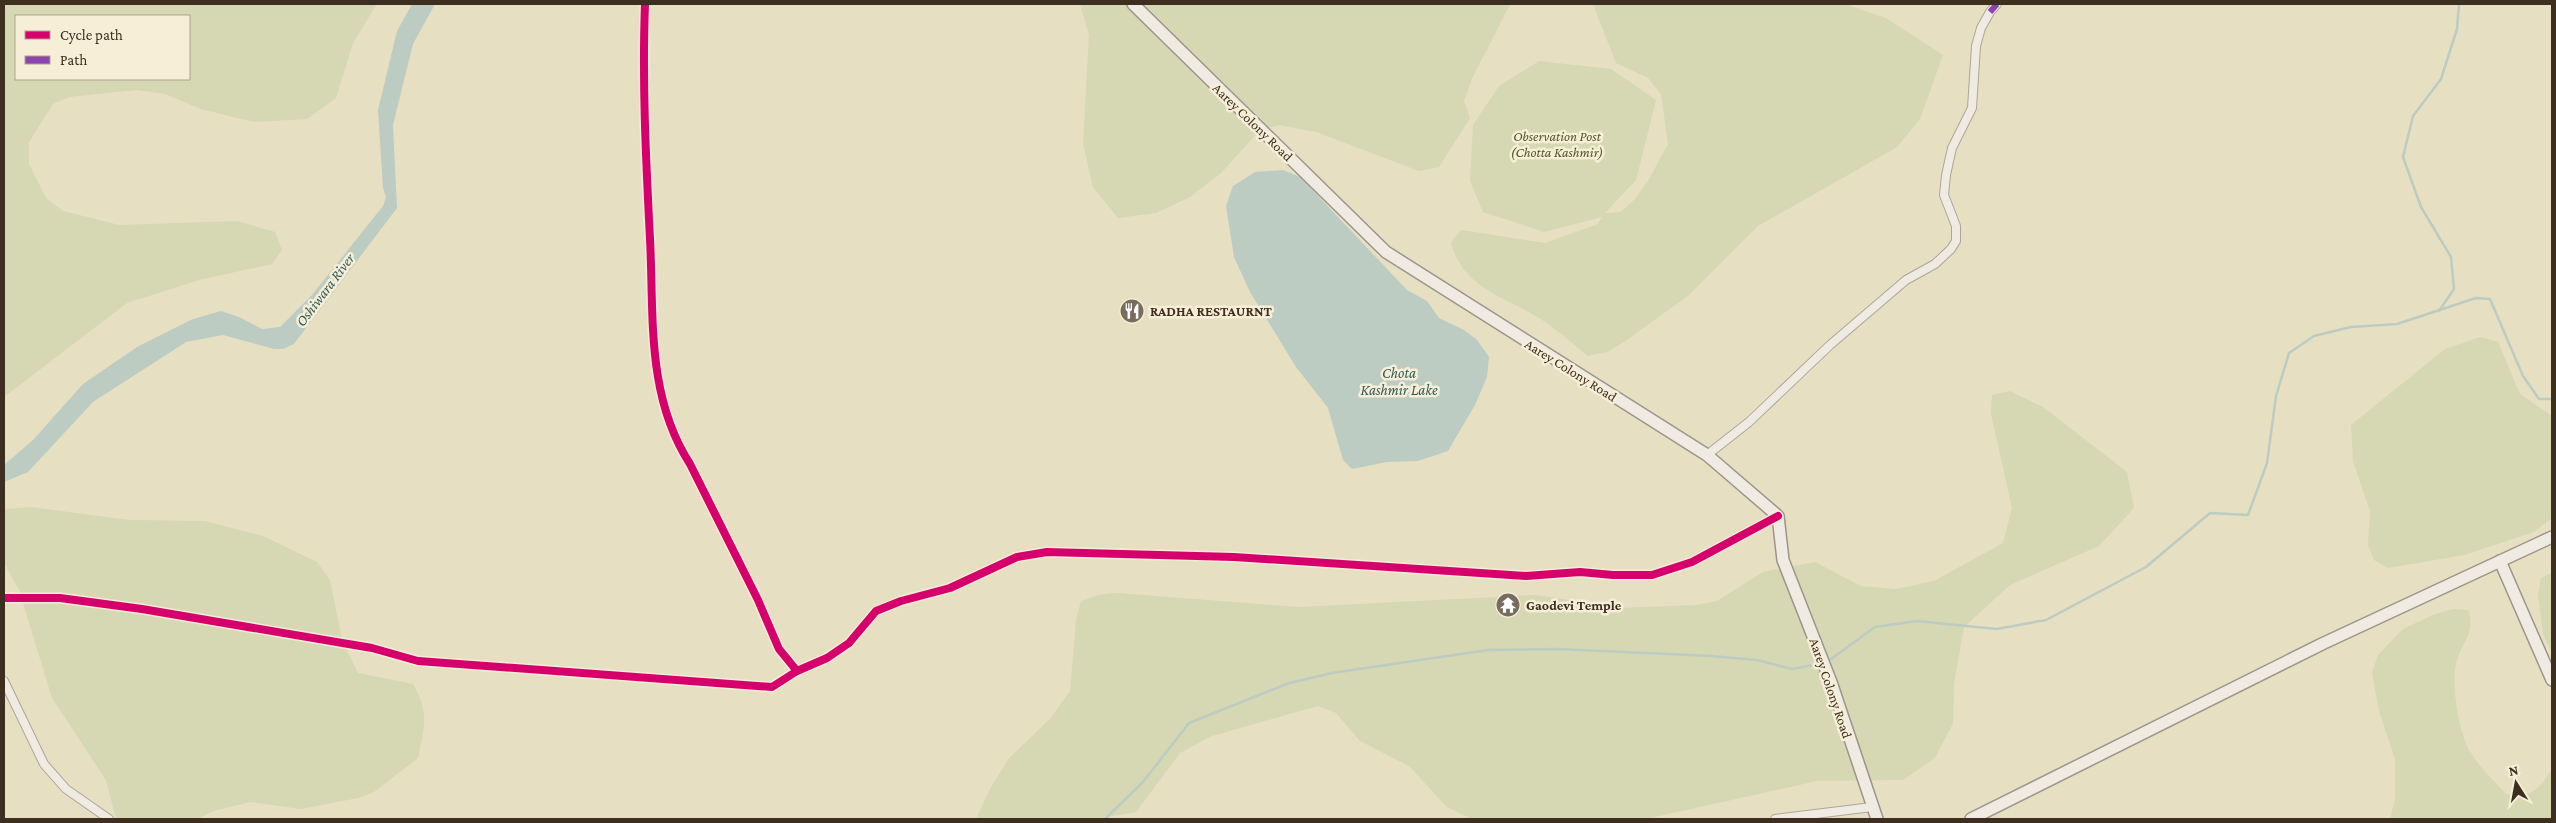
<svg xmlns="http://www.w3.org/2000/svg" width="2556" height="823" font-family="'Crimson Pro',serif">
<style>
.farmland{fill:#e6dfc2;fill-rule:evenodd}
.green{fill:#d6d7b3;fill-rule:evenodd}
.water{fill:#bcccc2}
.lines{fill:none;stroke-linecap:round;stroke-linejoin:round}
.stream{stroke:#bcccc2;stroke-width:2.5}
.street-casing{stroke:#ada599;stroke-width:10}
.secondary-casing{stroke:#9c958a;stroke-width:14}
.street{stroke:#efebe3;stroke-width:8}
.secondary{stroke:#efebe3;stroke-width:11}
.quiet{stroke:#8e44ad;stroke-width:6;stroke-dasharray:12 6;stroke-linecap:butt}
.cycleway-casing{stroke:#f7eed8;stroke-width:11}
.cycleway{stroke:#d6006c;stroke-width:8}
.labels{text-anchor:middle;stroke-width:5;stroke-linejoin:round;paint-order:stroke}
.street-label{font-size:14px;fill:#3d2e20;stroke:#f7eed8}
.park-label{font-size:14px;font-style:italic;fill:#4d5a26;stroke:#f7eed8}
.poi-label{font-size:14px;font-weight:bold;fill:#3d2e20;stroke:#f7eed8;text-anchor:start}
.water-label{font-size:15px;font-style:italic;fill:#2f5d5a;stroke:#f7eed8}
</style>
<rect width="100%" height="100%" fill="#e7e0d1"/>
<path class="farmland" d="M4 4H2552V819H4ZM16 16H189V79H16Z"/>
<g class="green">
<path d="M4 4H377L353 43 336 98 307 119 254 122 201 109 165 94 137 90 69 97 53 104 29 142V164L46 198 63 211 119 225 237 221 275 232 282 250 272 264 199 280 127 303 4 397ZM189 16V79H16V16Z"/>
<path d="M1080 4H1510L1471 81 1464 101 1470 118 1439 167 1419 171 1316 132 1279 125 1260 130 1221 173 1190 197 1156 213 1118 218 1093 187 1083 144 1089 35Z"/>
<path d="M1593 4H1845L1886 18 1943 55 1920 119 1897 147 1758 226 1689 295 1624 342 1607 352 1588 356C1574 345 1560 332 1545 322 1509 297 1464 291 1451 243L1461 230 1545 243 1598 224 1602 217 1544 232 1483 212 1470 181 1473 125 1499 86 1539 61 1611 69 1656 100 1636 180 1605 213 1621 212 1634 200 1648 181 1668 144 1661 94 1648 78 1616 63Z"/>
<path d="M2480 337 2498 342 2520 394 2552 416V518L2534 532 2464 555 2388 568 2374 560 2368 545 2370 511 2353 461 2351 425 2445 349Z"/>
<path d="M2010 391 2043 407 2127 472 2134 508 2099 546 2010 585 1964 627 1954 684 1953 723 1935 758 1903 780 1817 781 1646 819H1472L1447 807 1409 766 1360 741 1336 713 1318 706 1212 736 1180 753 1136 812 1096 819H976L991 787 1009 758 1050 719 1070 691 1076 620 1081 601 1098 595 1117 593 1299 607 1535 595 1621 608 1697 605 1717 601 1763 572 1815 562 1861 586 1896 589 1934 581 2003 543 2012 508 1991 414 1992 395Z"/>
<path d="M31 507 129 520 205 521 263 536 317 562 330 580 342 640 358 673 413 684C430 714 424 727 418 758L374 792 358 798 301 809 250 802 214 811 197 819H116L106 780 52 698 19 590 4 563V509Z"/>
<path d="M2552 573V673L2551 651 2543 634 2538 595 2541 578Z"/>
<path d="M2453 609 2469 610C2474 636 2464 638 2457 660 2450 682 2459 735 2471 753 2480 768 2495 782 2506 794 2533 797 2538 791 2552 769V819H2390L2395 799V759L2379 711 2372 673 2378 655 2403 629 2435 614Z"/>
</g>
<g class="water">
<path d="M412 4H435L413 44 393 125 397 208 294 344 283 349H274L223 335 186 342 93 402 28 472 4 482V465L33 440 83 384 137 347 193 319 221 311 239 317 262 329 280 327 312 295 383 206 386 197 383 188 378 110 397 31Z"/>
<path d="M1283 170 1300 177 1407 290 1427 301 1439 318 1464 330 1477 340 1489 357 1487 377 1475 405 1448 451 1418 461 1387 462 1352 469 1343 460 1328 408 1296 367 1250 292 1234 257 1226 206 1233 186 1255 172Z"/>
</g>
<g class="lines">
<g class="stream">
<path d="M2439 311 2454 289 2451 257 2421 207 2403 157 2413 116 2441 79 2457 29 2459 4"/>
<path d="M1827 662 1875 627 1917 621 1997 629 2046 620 2146 567 2210 513 2248 515 2267 463 2276 396 2289 353 2314 336 2351 327 2397 324 2476 298 2490 299 2523 376 2539 399H2552"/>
<path d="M1105 819 1143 782 1189 723 1289 683 1332 673 1488 650 1559 649 1711 656 1757 660 1792 669 1819 664"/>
</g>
<defs>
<g id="street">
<path d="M645 4C642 82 646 161 650 239 654 316 646 396 690 464L758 600 779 649 797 671"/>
<path d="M1707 455 1749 422 1830 345 1906 280 1935 264 1951 249 1956 241V226L1944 195 1946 175 1952 148 1972 108 1976 46 1981 28 1990 12 1997 4"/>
<path d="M4 598H60L142 609 372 648 418 661 772 687 797 671 827 658 849 643 876 611 901 601 950 588 1017 557 1047 552 1234 557 1526 576 1580 572 1613 575H1652L1692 562 1778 516"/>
<path d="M4 681 44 764 66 789 109 819"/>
<path d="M1775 819 1872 807"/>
</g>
<g id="secondary">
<path d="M1133 4 1386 252 1707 455 1778 516 1783 560 1831 682 1877 819"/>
<path d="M2500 561 2552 680"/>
<path d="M1971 819 2324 643 2552 537"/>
</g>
</defs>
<use href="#street" class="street-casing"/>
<use href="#secondary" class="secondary-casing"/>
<use href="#street" class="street"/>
<use href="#secondary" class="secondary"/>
<path class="quiet" d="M1990 12 1997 4"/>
<defs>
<g id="cycleway">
<path d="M645 4C642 82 646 161 650 239 654 316 646 396 690 464L758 600 779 649 797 671"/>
<path d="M4 598H60L142 609 372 648 418 661 772 687 797 671 827 658 849 643 876 611 901 601 950 588 1017 557 1047 552 1234 557 1526 576 1580 572 1613 575H1652L1692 562 1778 516"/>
</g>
</defs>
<use href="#cycleway" class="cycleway-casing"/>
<use href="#cycleway" class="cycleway"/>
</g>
<defs>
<symbol id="restaurant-disc" viewBox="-11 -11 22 22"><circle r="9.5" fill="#786c5e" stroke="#f7eed8"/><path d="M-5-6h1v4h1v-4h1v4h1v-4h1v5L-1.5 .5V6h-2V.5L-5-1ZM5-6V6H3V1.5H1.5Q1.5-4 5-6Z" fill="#fff"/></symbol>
<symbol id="temple-disc" viewBox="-11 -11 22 22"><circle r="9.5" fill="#786c5e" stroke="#f7eed8"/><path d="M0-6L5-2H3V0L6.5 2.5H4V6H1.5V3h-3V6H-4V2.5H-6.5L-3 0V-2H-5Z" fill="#fff"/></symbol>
</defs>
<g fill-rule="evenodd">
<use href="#restaurant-disc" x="1118" y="297" width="28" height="28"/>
<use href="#temple-disc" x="1494" y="591" width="28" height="28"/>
</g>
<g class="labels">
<g class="street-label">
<text transform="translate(1253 122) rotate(44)" y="5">Aarey Colony Road</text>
<text transform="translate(1571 370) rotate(32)" y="5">Aarey Colony Road</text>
<text transform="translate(1831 688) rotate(71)" y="5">Aarey Colony Road</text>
</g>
<g class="park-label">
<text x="1557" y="141">Observation Post<tspan x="1557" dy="16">(Chotta Kashmir)</tspan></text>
</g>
<g class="poi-label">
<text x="1150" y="316">RADHA RESTAURNT</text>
<text x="1526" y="610">Gaodevi Temple</text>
</g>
<g class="water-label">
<text transform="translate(325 290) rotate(-53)" y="5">Oshiwara River</text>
<text x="1399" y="378">Chota<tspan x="1399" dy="17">Kashmir Lake</tspan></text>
</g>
</g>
<rect width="2556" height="823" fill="none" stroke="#3d2e20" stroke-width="10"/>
<rect x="15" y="15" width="175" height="65" fill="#f7eed8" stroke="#ada18e"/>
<rect x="25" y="31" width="25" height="8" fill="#d6006c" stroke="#ada18e"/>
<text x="60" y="40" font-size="15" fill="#3d2e20">Cycle path</text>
<rect x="25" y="56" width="25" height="8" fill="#8e44ad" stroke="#ada18e"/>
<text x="60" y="65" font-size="15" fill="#3d2e20">Path</text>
<g transform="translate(2516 783) rotate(349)" stroke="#f7eed8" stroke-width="4" paint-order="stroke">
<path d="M0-4L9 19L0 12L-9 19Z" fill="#3d2e20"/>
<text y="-8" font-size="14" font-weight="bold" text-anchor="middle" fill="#3d2e20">N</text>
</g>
</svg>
